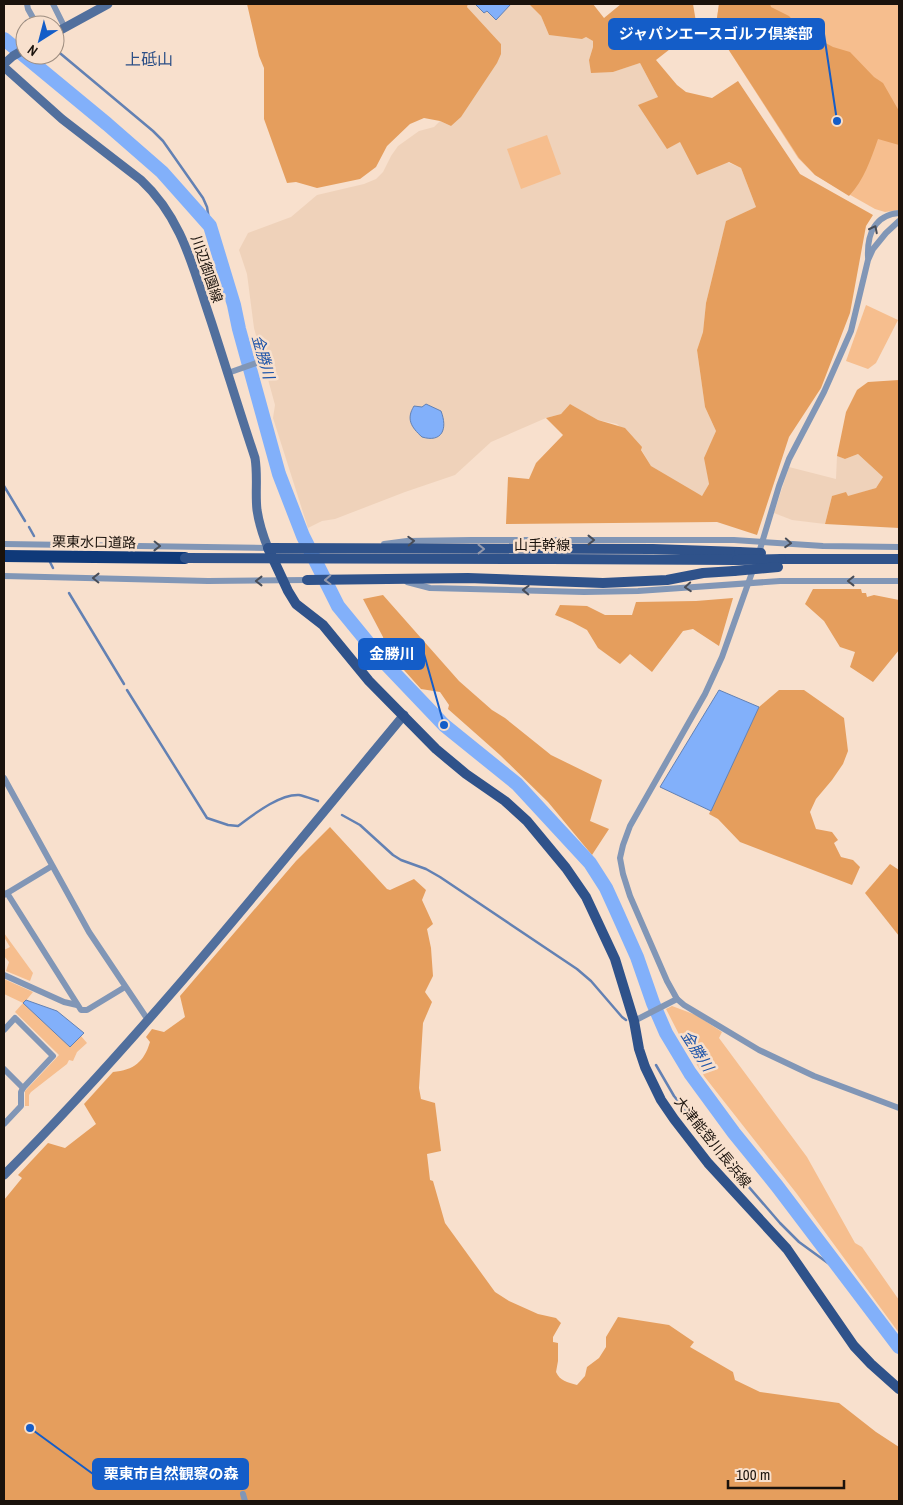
<svg xmlns="http://www.w3.org/2000/svg" width="903" height="1505" font-family="'Archivo Narrow','Noto Sans JP',sans-serif">
<style>
.built{fill:#efd2ba}
.green{fill:#f6be8e}
.forest{fill:#e59e5d}
.water{fill:#82b0fa;stroke:#6381b3}
.lines{fill:none;stroke-linecap:round;stroke-linejoin:round}
.stream{stroke:#6381b3;stroke-width:2.5}
.river{stroke:#82b0fa;stroke-width:14}
.street{stroke:#8196b6;stroke-width:6}
.secondary{stroke:#516f9d;stroke-width:9}
.primary{stroke:#2f528a;stroke-width:10}
.highway{stroke:#0f3979;stroke-width:12}
.primary-bridge{stroke:#2f528a;stroke-width:10}
.oneway{stroke:#484d58}
.oneway2{stroke:#9499ac}
.labels{text-anchor:middle;stroke-width:5;stroke-linejoin:round;paint-order:stroke}
.street-label{font-size:14px;fill:#1a120c;stroke:#f8e0cd}
.water-label{font-size:15px;font-style:italic;fill:#1d54a9;stroke:#f8e0cd}
.quarter-label{font-size:16px;fill:#2c4f86;stroke:#f8e0cd}
.leader{fill:none;stroke:#145dc8;stroke-width:2}
.callout-dot{fill:#145dc8;stroke:#f8e0cd;stroke-width:2}
.callout{fill:#145dc8;stroke:#145dc8;stroke-width:2}
.callout-label{font-size:15px;text-anchor:middle;font-weight:bold;fill:#fff}
</style>
<rect width="100%" height="100%" fill="#f8e0cd"/>
<g class="built">
<path d="M468 4H529L541 16 549 35 586 37 593 41V47L589 60 613 72 640 63 658 97 639 105 668 148 680 142 741 168 756 207 726 222 706 303 703 332 697 350 705 407 716 431 705 458 709 484 702 496 693 492 651 466 641 449 617 424 598 420 570 404 561 414 546 418 491 442 455 475 405 492 335 519 322 521 308 528 273 418 275 405 254 328 247 274 239 250 248 233 291 217 317 195 364 184 376 179 383 172 391 156 398 146 419 131 434 127 440 121 451 126 501 44 467 7Z"/>
<path d="M858 454 883 477 876 488 847 497 832 496 825 524 792 520 774 513 789 467 836 479 837 456 845 459Z"/>
</g>
<g class="green">
<path d="M719 4H899V210L885 212 875 209 815 175 798 158 723 41 717 18Z"/>
<path d="M547 135 561 174 521 189 507 149Z"/>
<path d="M866 305 898 320 876 363 868 369 846 361Z"/>
<path d="M4 933 33 973 30 981 6 971 9 962 4 956V950L10 947 4 937Z"/>
<path d="M4 979 33 992 24 1003 70 1047 81 1036 87 1043 77 1052 73 1061 69 1060 67 1064 31 1092 29 1095V1106H25V1091L59 1055 15 1012 23 1003 4 994Z"/>
<path d="M672 1006 696 1015 722 1032 719 1038 807 1157 855 1243 862 1247 899 1300V1333L797 1194 704 1076 684 1044 666 1009Z"/>
</g>
<g class="forest">
<path d="M247 4H468L467 7 501 44V54L497 63 461 117 451 126 440 121 424 118 410 124 387 146 376 167 360 179 317 188 296 182 287 183 264 119V68L259 56Z"/>
<path d="M529 4H593L604 18 621 4H693L697 28 656 60 677 85 686 92 712 98 738 81 800 174 873 215 866 226 850 313 821 388 789 437 757 535 717 522 506 524 508 477 529 479 536 463 563 435 546 418 561 414 570 404 598 420 625 428 642 447 641 450 651 466 702 496 709 484 704 458 716 431 705 407 697 350 703 332 706 303 726 221 756 207 741 168 729 162 697 175 680 142 667 149 638 105 658 97 640 63 613 72 591 73 589 60 593 47V41L586 37 582 39 549 35 541 16Z"/>
<path d="M719 4H770L771 7 789 16 798 26 818 39 833 47 850 52 874 77 883 83 899 111V145L878 139C871 159 864 180 849 196L815 175 799 158 723 41 717 18Z"/>
<path d="M899 380V528L825 524 832 496 846 492 848 496 876 488 883 477 858 454 845 459 837 456 846 412 857 390 868 382Z"/>
<path d="M813 589H861L862 593H866L867 597 874 595 899 600V650L873 682 850 667 855 652 840 647 824 621 805 604Z"/>
<path d="M383 595 459 681 492 710 505 718 551 755 602 780 590 821 609 829 592 855 548 802 500 755 448 709 449 705 440 692 421 689 386 650 383 637 363 599Z"/>
<path d="M733 598 719 646 693 629 683 631 652 672 630 654 620 664 598 648 587 630 572 622 555 615 560 605 587 606 605 615H632L636 602 696 601Z"/>
<path d="M779 690H804L844 718 848 751 843 764 832 780 816 799 810 812 816 829 832 832 838 840 834 843 841 857 853 860 860 867 852 885 740 842 718 819 709 814 759 707Z"/>
<path d="M330 827 387 889 390 890 414 879 426 890 422 900 433 924 427 929 431 948 433 976 425 992 432 1002 423 1023 419 1088 421 1099 435 1103 441 1151 427 1154 430 1180 433 1181 445 1223 495 1292 509 1301 538 1314 556 1318 561 1323 553 1337V1342L558 1343V1361L556 1372C560 1381 567 1382 577 1385L585 1376 587 1367 599 1358 606 1347V1337L618 1317 669 1325 694 1342 690 1347 733 1372 735 1380 760 1392 839 1403 876 1432 899 1447V1501H4V1200L22 1178 18 1175 48 1143 65 1148 96 1124 84 1104 113 1072C134 1070 144 1062 150 1042L146 1037 152 1029 164 1032 185 1017 180 996 296 861Z"/>
<path d="M890 864 899 870V936L865 893Z"/>
</g>
<g class="water">
<path d="M475 4H511L496 20 487 11 484 13Z"/>
<path d="M426 404 441 411C448 429 442 443 422 437 411 427 406 419 414 406L422 407Z"/>
<path d="M719 690 759 707 711 811 660 787Z"/>
<path d="M26 1000 57 1011 84 1033 70 1047 23 1003Z"/>
</g>
<g class="lines">
<g class="stream">
<path d="M26 21 29 25"/>
<path d="M55 49 153 131 163 141 203 198 207 207 210 226"/>
<path d="M4 486 25 521"/>
<path d="M29 527 34 536"/>
<path d="M50 562 53 568"/>
<path d="M69 593 124 684"/>
<path d="M127 690 207 818 228 825 238 826C253 815 279 794 299 795 305 796 312 799 318 801"/>
<path d="M342 815 360 825 393 855 401 860 426 869 440 877 577 969 591 981 622 1017 626 1020"/>
<path d="M656 1065 674 1096 722 1156 780 1223 799 1242 843 1274"/>
</g>
<path class="river" d="M4 39 107 124 162 172 210 226 234 305 239 329 279 474 303 536 338 606 383 661 444 725 517 784 590 863 606 888 616 910 637 957 653 1003 666 1033 690 1073 734 1133 777 1186 899 1347"/>
<g class="street">
<path d="M27 4 28 9 37 25"/>
<path d="M53 4 65 28"/>
<path d="M868 257C867 234 875 215 899 213"/>
<path d="M228 373 262 361"/>
<path d="M4 544 268 548"/>
<path d="M384 544 407 541 471 540H734L823 546 899 547"/>
<path d="M758 556 779 486 789 459 824 392 851 331 868 260 873 249 886 233 899 221"/>
<path d="M4 576 208 581 307 580"/>
<path d="M407 582 430 588 584 592 638 591 780 581H899"/>
<path d="M4 778 89 932 148 1020"/>
<path d="M7 893 81 1010H87L125 987"/>
<path d="M4 895 52 866"/>
<path d="M4 975 64 1002 77 1005"/>
<path d="M677 999 667 981 630 896 623 874 620 858 623 845 630 826 705 694 722 657 754 567"/>
<path d="M634 1021 677 999 684 1005 759 1050 814 1076 899 1108"/>
<path d="M4 1030 15 1018 53 1056 23 1088 21 1092V1106L4 1124"/>
<path d="M4 1069 23 1088"/>
<path d="M243 1494 245 1501"/>
</g>
<g class="secondary">
<path d="M55 33 108 4"/>
<path d="M4 64 13 56 25 49"/>
<path d="M4 67 62 119 141 180C183 219 193 269 211 321 226 367 240 413 255 458 258 476 255 493 257 510 259 523 263 536 268 548"/>
<path d="M4 1175C147 1031 274 871 404 715"/>
</g>
<g class="primary">
<path d="M739 552 653 549 268 548 288 591 296 604 323 625 369 681 436 749 466 774 505 801 527 821 566 868 586 897 615 959 634 1021 639 1049 645 1067 661 1100 674 1119 708 1163 787 1249 854 1346 871 1364 899 1389"/>
<path d="M551 559 737 560"/>
<path d="M781 559H899"/>
<path d="M307 580 468 578 603 583 667 580 703 573 734 571"/>
</g>
<path class="highway" d="M4 556 185 558"/>
<g class="primary-bridge">
<path d="M739 552 761 553"/>
<path d="M185 558 551 559"/>
<path d="M737 560 781 559"/>
<path d="M734 571 778 567"/>
</g>
</g>
<defs><path id="oneway-chevron" d="M-2-3.5L2.5 0L-2 3.5" fill="none" stroke-width="1.6" stroke-linecap="round" stroke-linejoin="round" transform="scale(1.25)"/></defs>
<g class="oneway">
<use href="#oneway-chevron" transform="translate(874 229) rotate(-63)"/>
<use href="#oneway-chevron" transform="translate(591 540)"/>
<use href="#oneway-chevron" transform="translate(411 541) rotate(-3)"/>
<use href="#oneway-chevron" transform="translate(788 543) rotate(4)"/>
<use href="#oneway-chevron" transform="translate(157 546) rotate(1)"/>
<use href="#oneway-chevron" transform="translate(96 578) rotate(-179)"/>
<use href="#oneway-chevron" transform="translate(259 581) rotate(-180)"/>
<use href="#oneway-chevron" transform="translate(851 581) rotate(-180)"/>
<use href="#oneway-chevron" transform="translate(688 587) rotate(176)"/>
<use href="#oneway-chevron" transform="translate(526 590) rotate(-178)"/>
</g>
<g class="oneway2">
<use href="#oneway-chevron" transform="translate(481 549)"/>
<use href="#oneway-chevron" transform="translate(328 580) rotate(178)"/>
</g>
<g class="labels">
<g class="street-label">
<text transform="translate(207 269) rotate(71)" y="5">川辺御園線</text>
<text transform="translate(94 542) rotate(1)" y="5">栗東水口道路</text>
<text x="542" y="550">山手幹線</text>
<text transform="translate(713 1142) rotate(51)" y="5">大津能登川長浜線</text>
</g>
<g class="water-label">
<text transform="translate(263 357) rotate(74)" y="5">金勝川</text>
<text transform="translate(697 1051) rotate(57)" y="5">金勝川</text>
</g>
<g class="quarter-label">
<text x="149" y="65">上砥山</text>
</g>
</g>
<path class="leader" d="M837 121L824 34M444 725L424 654M30 1428L93 1474"/>
<g class="callout-dot">
<circle cx="837" cy="121" r="5"/>
<circle cx="444" cy="725" r="5"/>
<circle cx="30" cy="1428" r="5"/>
</g>
<g class="callout">
<rect x="609" y="19" width="215" height="30" rx="5"/>
<rect x="359" y="639" width="65" height="30" rx="5"/>
<rect x="93" y="1459" width="155" height="30" rx="5"/>
</g>
<g class="callout-label">
<text x="716" y="39">ジャパンエースゴルフ倶楽部</text>
<text x="392" y="659">金勝川</text>
<text x="171" y="1479">栗東市自然観察の森</text>
</g>
<rect width="903" height="1505" fill="none" stroke="#1a120c" stroke-width="10"/>
<g transform="translate(40 40) rotate(216)"><circle r="24" fill="#f8e0cd" stroke="#9f8e80"/>
<path d="M0-4L9 19L0 12L-9 19Z" fill="#145dc8"/>
<text y="-8" font-size="14" font-weight="bold" text-anchor="middle" fill="#1a120c">N</text>
</g>
<path d="M728 1480v8h116v-8" fill="none" stroke="#1a120c" stroke-width="2.5"/>
<text x="736" y="1480" font-size="15" fill="#1a120c" stroke="#f8e0cd" stroke-width="4" paint-order="stroke">100 m</text>
</svg>
